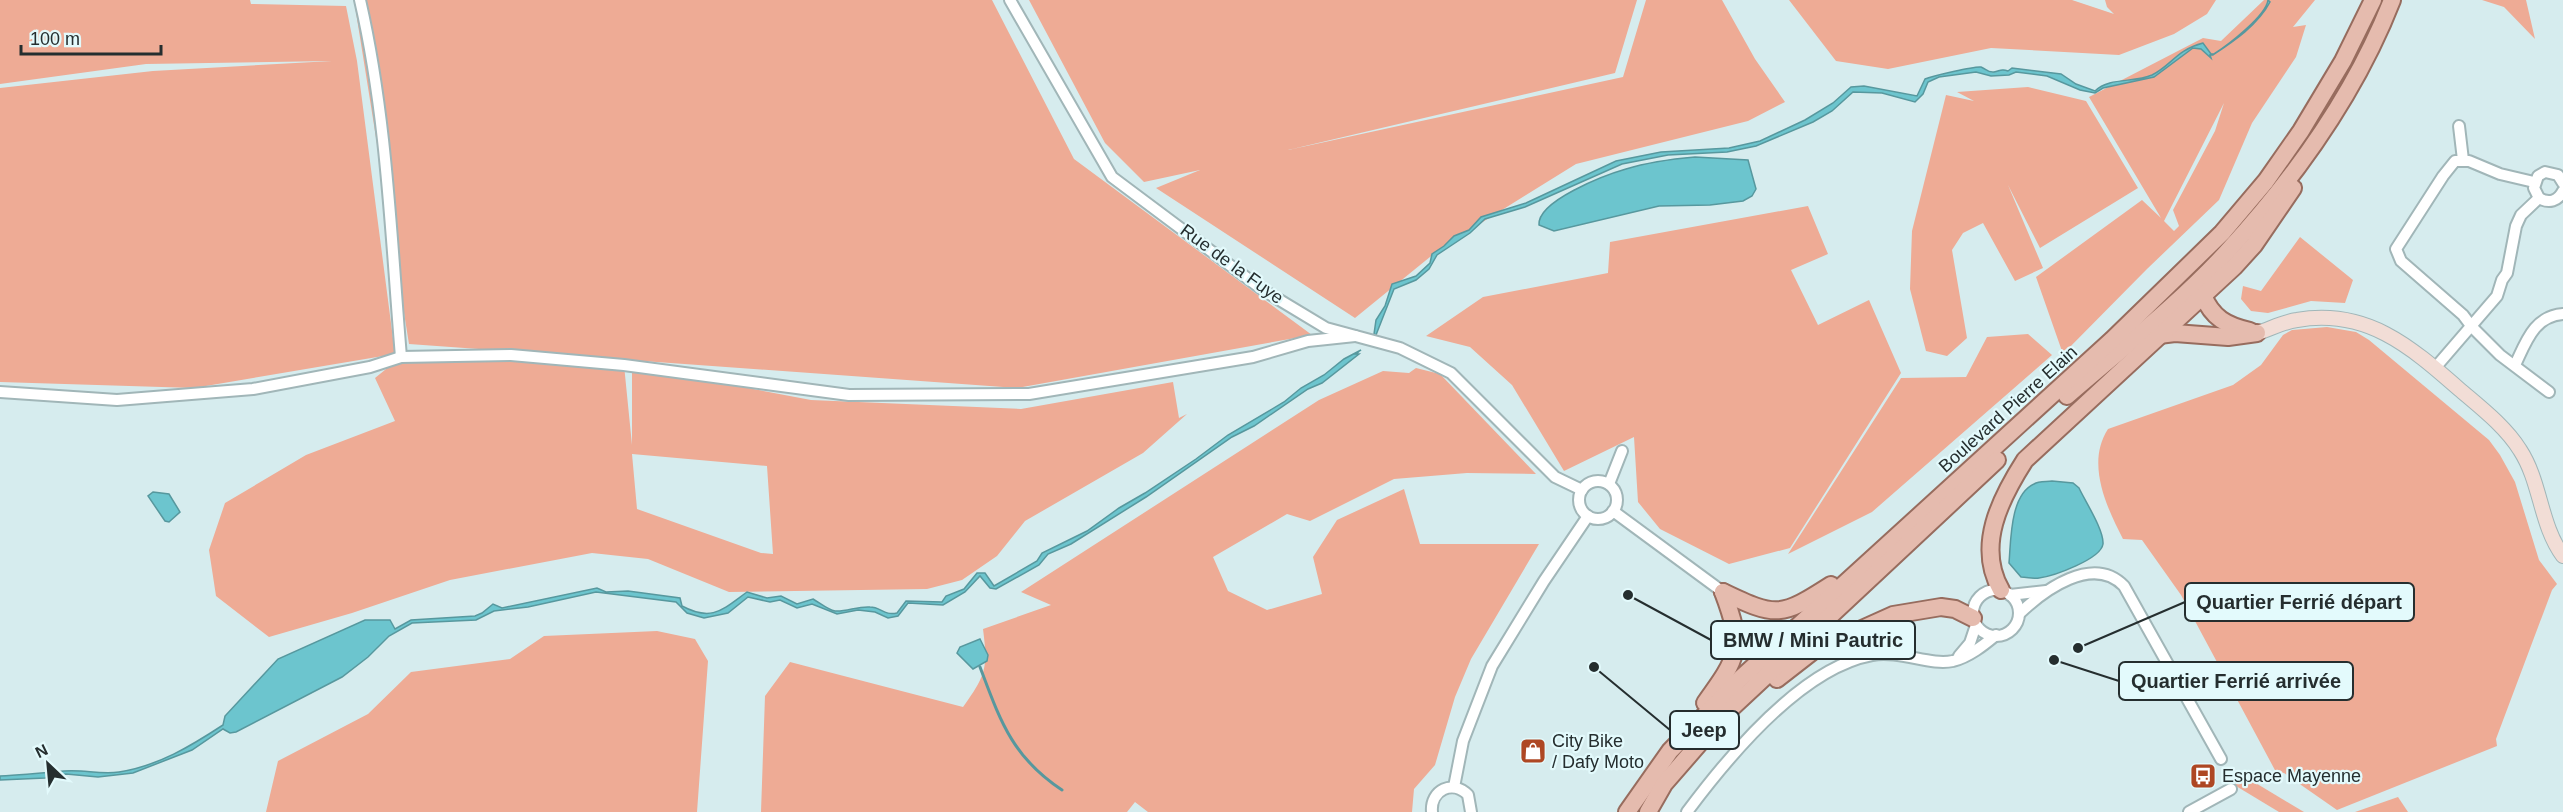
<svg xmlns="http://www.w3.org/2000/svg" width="2563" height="812" font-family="Helvetica,sans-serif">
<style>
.green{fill:#eeab95;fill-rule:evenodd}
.water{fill:#6cc5ce;stroke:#57989e;stroke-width:1.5}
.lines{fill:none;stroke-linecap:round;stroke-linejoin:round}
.stream{stroke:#57989e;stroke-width:3}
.street-casing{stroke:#a1b6b8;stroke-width:14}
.secondary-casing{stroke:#a1b6b8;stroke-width:16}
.primary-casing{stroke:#976c5e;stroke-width:20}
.street{stroke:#fff;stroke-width:10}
.secondary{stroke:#f2ddd6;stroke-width:14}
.primary{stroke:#e5bbae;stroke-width:16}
.labels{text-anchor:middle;stroke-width:4.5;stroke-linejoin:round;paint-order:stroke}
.street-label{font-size:18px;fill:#252e2f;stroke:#e3fafc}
.poi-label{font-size:18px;fill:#252e2f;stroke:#e3fafc;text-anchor:start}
.leader{fill:none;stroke:#252e2f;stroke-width:2}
.callout-dot{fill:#252e2f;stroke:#e3fafc;stroke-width:2}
.callout{fill:#e3fafc;stroke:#252e2f;stroke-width:2}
.callout-label{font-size:20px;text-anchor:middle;font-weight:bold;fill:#252e2f}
</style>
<rect width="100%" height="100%" fill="#d6ecee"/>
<g class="green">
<path d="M0 0H250L251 4 346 6 357 61 395 354 194 388 0 382V88L153 71 332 61 146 64 0 84Z"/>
<path d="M354 0H992L1074 159 1312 335 1017 388 409 344Z"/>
<path d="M1029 0H1637L1615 73 1288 150 1623 77 1646 0H1722L1755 59 1785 102 1748 121 1576 164 1441 248 1355 318 1156 188 1200 170 1144 182 1105 143Z"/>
<path d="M1789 0H2072L2114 14 2107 7 2105 0H2216L2207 14 2174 34 2119 55 1991 48 1888 69 1836 61Z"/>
<path d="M2264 0H2315L2293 27 2306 25 2296 57 2252 123 2219 200 2147 269 2063 354 2036 277 2142 200 2161 218 2089 97 2203 38 2221 41ZM2224 103 2215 131 2173 210 2179 226 2174 231 2164 221Z"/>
<path d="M2482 0H2526L2535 39 2504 7Z"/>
<path d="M2028 87 2086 101 2138 188 2040 248 2008 185 2043 268 2015 281 1983 223 1963 233 1952 250 1967 338 1947 356 1926 351 1910 289 1912 231 1946 95 1974 101 1957 92Z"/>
<path d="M1808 206 1828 254 1791 270 1818 325 1869 300 1901 373 1790 548 1729 564 1660 529 1638 502 1634 437 1564 471 1512 385 1470 347 1426 336 1483 297 1608 273 1610 242Z"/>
<path d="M2300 237 2353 280 2345 303 2311 301 2268 313 2251 311 2241 299 2243 286 2261 291Z"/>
<path d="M2327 327 2356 332 2369 340 2489 440 2500 455 2515 482 2539 560 2557 584 2552 590 2496 739 2497 746 2337 810 2284 773 2276 772 2181 595 2142 540 2123 539C2106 506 2086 463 2108 429L2233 385 2261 365 2283 335 2292 330Z"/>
<path d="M2028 334 2052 355 1872 512 1788 554 1901 378 1966 377 1987 337Z"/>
<path d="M511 355 624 365 632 445V366L811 400 1021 409 1173 382 1179 418 1187 414 1143 453 1025 521 997 556 962 580 927 589 729 592 648 559 592 553 450 580 352 613 269 637 216 596 209 550 225 503 306 455 395 421 375 378 401 357ZM632 454 767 466 773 554 761 553 637 509Z"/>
<path d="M1416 368 1440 374 1536 474 1467 473 1394 479 1310 521 1287 514 1213 557 1228 591 1267 610 1322 594 1313 557 1337 520 1404 489 1420 544H1539L1471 659 1455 697 1435 765 1414 789 1412 812H1148L1135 802 1127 812H761L765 696 790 662 963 707C986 675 988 668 983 629L1051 605 1021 592 1319 400 1383 371 1409 373Z"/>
<path d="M657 631 695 639 708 661 697 812H266L278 761 368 714 411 672 510 659 544 636Z"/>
<path d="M2239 773 2304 812H2279L2236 786 2232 778Z"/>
<path d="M2398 797 2408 812H2355Z"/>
</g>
<g class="water">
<path d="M2268 0 2270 2C2258 25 2234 41 2213 55H2210L2211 58 2201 49 2193 48 2154 77 2103 88 2095 93 2080 90 2047 76 2016 72 2009 75 1991 76 1976 72 1939 77 1928 82 1923 94 1915 102 1882 93 1853 92 1832 111 1813 122 1756 146 1727 152 1668 155 1622 164 1525 207 1485 219 1470 233 1437 255 1429 269 1416 280 1394 289 1376 335 1374 334 1376 320 1385 306 1392 284 1416 276 1430 263 1432 254 1444 246 1454 236 1469 230 1481 217 1526 203 1616 161 1661 152 1729 148 1760 141 1805 120 1833 103 1851 87 1864 86 1917 96 1925 79C1933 76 1974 66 1981 67 1986 69 1988 73 1994 72 2000 71 2001 68 2008 71L2012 68 2061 74 2076 84 2095 91C2109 77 2134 83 2152 75 2172 65 2176 50 2203 43L2211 54H2214C2228 45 2266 16 2268 0Z"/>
<path d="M1695 157 1748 160 1756 189 1752 196 1743 201 1710 205 1659 206 1554 231 1539 225C1537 201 1605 175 1626 169 1649 162 1672 159 1695 157Z"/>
<path d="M1361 350 1356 354H1359L1322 383 1308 389 1254 426 1232 437 1146 497 1071 544 1048 554 1039 565 996 589 990 588 980 576 965 592 943 605 908 603 898 616 888 618 875 612 858 610 837 614 812 604 797 608 780 600 770 602 748 597 728 613 704 618 687 613 676 602 596 592 528 607 494 611 476 620 412 623 389 636 368 657 342 677 236 732 230 733 223 729 192 750 133 773 98 777 66 774 45 778 0 780V776C22 775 43 773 64 771 83 769 100 775 119 772 158 766 191 746 223 725L225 716 278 659 365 620H390L395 629 411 620 475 616 482 613 493 604 502 608 597 588 606 592 628 591 680 598 682 606C712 622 722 610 747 592L767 598 781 596 797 604 813 599C820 603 828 610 835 611 846 612 858 606 870 607 881 607 884 616 897 613L906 601 942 602 946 596 964 589 977 573H985L994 586 1037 561 1042 553 1087 531 1119 508 1145 493 1196 459 1228 435 1284 402 1301 388 1324 375 1344 359Z"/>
<path d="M2052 481 2073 483 2079 488C2085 501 2104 530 2103 544 2101 559 2054 576 2039 578 2034 579 2027 577 2021 577L2009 563C2011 540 2010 495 2034 484 2039 481 2047 482 2052 481Z"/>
<path d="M153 492 169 494 180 512 169 522 165 521 148 496Z"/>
<path d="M980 639 988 655 987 661 973 669 957 653 960 647Z"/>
</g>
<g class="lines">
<path class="stream" d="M980 667C1000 720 1012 757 1062 790"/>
<defs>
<g id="street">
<path d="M360 0C387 117 391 238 401 357"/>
<path d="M1010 0 1112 177 1263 290 1326 328 1400 348 1451 373 1555 477 1582 490"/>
<path d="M2459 126 2463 160"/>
<path d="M2534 182 2500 174 2469 161H2455L2443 176 2396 249 2401 261 2463 315 2472 327 2500 355 2549 392"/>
<path d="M2563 183 2558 175 2545 172 2538 176 2534 188 2539 198C2549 204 2558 201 2563 191"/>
<path d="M2515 365C2526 342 2534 316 2563 314"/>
<path d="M2435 368 2497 296 2502 280 2507 273 2516 226 2521 215 2539 198"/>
<path d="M0 392 117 400 253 389 370 367 401 357 511 355 624 365 849 395 1029 394 1253 357 1308 341 1355 336"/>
<circle cx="1598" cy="500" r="19"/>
<path d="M1609 484 1622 451"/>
<path d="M1613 511 1723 592"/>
<circle cx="1996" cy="613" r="23"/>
<path d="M2010 595 2046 591"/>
<path d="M2019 614C2044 590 2093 554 2124 586L2221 759"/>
<path d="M1959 656 1970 643 1976 625"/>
<path d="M1454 787 1463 741 1492 666 1544 581 1588 516"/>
<path d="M1432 812C1430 790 1453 779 1468 795L1471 812"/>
<path d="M1687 812C1728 757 1801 668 1872 655 1900 650 1930 666 1953 661 1969 657 1984 645 1996 635"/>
<path d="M2189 812 2231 789"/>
</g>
<path id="secondary" d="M2257 333C2270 329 2283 322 2297 320 2366 308 2410 346 2459 389 2480 407 2505 426 2520 450 2541 482 2540 525 2563 556"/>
<g id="primary">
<path d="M2203 295C2212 318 2227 326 2250 331"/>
<path d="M2159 335 2175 333 2228 337 2257 333"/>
<path d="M2067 396C2120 350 2178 305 2226 253 2295 178 2355 95 2392 0"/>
<path d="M2001 590C1976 546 2000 499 2025 460L2234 267 2254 245 2293 188"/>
<path d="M1723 592C1777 618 1781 617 1831 585"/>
<path d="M1777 679 1813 651 1893 615 1941 607 1955 609 1973 618"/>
<path d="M1705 703C1739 656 1744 648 1723 592"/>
<path d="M1627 812 1670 751 1740 679 2112 340 2222 233 2266 181 2301 131 2343 61 2373 0"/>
<path d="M1648 812 1664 784 1724 715 1997 460"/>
</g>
</defs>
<use href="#street" class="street-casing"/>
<use href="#secondary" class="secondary-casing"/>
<use href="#primary" class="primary-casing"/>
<use href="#street" class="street"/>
<use href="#secondary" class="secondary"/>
<use href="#primary" class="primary"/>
</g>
<defs>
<symbol id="shop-square" viewBox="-11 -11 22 22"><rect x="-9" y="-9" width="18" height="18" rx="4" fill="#ae4723" stroke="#e3fafc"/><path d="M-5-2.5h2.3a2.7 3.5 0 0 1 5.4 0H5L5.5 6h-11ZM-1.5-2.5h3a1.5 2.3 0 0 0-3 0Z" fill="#fff"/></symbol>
<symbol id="bus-square" viewBox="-11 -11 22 22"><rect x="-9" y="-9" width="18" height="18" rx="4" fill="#ae4723" stroke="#e3fafc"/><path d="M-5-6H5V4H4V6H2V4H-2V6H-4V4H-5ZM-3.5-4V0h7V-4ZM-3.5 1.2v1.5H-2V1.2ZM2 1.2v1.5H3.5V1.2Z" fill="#fff"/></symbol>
</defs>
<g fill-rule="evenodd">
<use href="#shop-square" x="1518" y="736" width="30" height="30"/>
<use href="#bus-square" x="2188" y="761" width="30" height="30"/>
</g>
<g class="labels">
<g class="street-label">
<text transform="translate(1232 264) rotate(36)" y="6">Rue de la Fuye</text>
<text transform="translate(2008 409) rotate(-42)" y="6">Boulevard Pierre Elain</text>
</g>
<g class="poi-label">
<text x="1552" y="747">City Bike<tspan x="1552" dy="21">/ Dafy Moto</tspan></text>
<text x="2222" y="782">Espace Mayenne</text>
</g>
</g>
<path class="leader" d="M2078 648L2185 602M1628 595L1711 640M2054 660L2119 681M1594 667L1670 730"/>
<g class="callout-dot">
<circle cx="2078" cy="648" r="6"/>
<circle cx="1628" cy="595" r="6"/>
<circle cx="2054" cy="660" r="6"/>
<circle cx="1594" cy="667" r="6"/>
</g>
<g class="callout">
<rect x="2185" y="583" width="229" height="38" rx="6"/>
<rect x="1711" y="621" width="204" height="38" rx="6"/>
<rect x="2119" y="662" width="234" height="38" rx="6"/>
<rect x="1670" y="711" width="69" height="38" rx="6"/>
</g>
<g class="callout-label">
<text x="2299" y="609">Quartier Ferrié départ</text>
<text x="1813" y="647">BMW / Mini Pautric</text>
<text x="2236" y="688">Quartier Ferrié arrivée</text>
<text x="1704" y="737">Jeep</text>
</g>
<g transform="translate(48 764) rotate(334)" stroke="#e3fafc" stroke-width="4.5" paint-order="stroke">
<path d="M0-4.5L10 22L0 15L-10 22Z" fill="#252e2f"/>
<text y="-9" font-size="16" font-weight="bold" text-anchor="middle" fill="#252e2f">N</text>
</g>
<path d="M21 45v9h140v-9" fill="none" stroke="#252e2f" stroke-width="3"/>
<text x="30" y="45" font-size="18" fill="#252e2f" stroke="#e3fafc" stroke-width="4.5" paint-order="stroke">100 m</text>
</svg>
